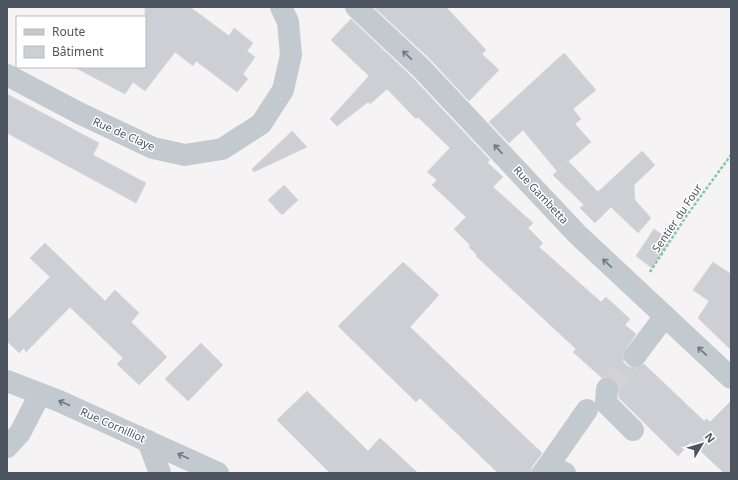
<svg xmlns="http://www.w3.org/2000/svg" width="738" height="480" font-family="'Noto Sans',sans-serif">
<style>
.building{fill:#cdcfd4;stroke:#d7d9dd}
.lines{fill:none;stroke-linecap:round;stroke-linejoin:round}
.minor-tunnel{stroke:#d3d3d5;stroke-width:22;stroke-dasharray:22 11;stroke-linecap:butt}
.path{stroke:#82c8a7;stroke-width:2.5;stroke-dasharray:3 2;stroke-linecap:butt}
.minor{stroke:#c2cad0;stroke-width:22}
.oneway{stroke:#6f7881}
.labels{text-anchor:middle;stroke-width:3;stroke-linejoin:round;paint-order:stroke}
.street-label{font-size:11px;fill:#4c555f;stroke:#fff}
</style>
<rect width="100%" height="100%" fill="#f5f3f3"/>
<g class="building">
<path d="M145 7H190L229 36 234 28 253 43 247 51 255 57 243 74 248 79 237 92 196 61 193 66 175 52 145 91 133 82 125 94 74 67H145Z"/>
<path d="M374 7H446L486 50 482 54 499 70 469 101 430 59Z"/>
<path d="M351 19 412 77 490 160 487 162 503 177 493 187 533 223 528 228 543 243 539 247 601 302 606 297 630 319 625 325 636 334 623 354V361L627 366 634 368 644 364 704 421 707 419 710 422 731 401V473H724L691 442 678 456 619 398 618 384 614 379 608 377 602 378 573 352 576 349 476 256 477 255 469 247 470 245 454 229 466 217 432 185 437 180 427 172 450 148 418 117 416 119 387 89 370 104 368 102 337 126 330 119 369 76 331 40Z"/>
<path d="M564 53 596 90 573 109 581 119 575 124 591 142 557 171 523 130 509 143 489 122Z"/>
<path d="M7 94 99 143 93 155 146 183 136 203 7 133Z"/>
<path d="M292 131 307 147 254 172 252 169Z"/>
<path d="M642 151 655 165 634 185 635 200 651 218 638 233 611 207 595 223 580 208 584 205 553 175 568 161 598 192Z"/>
<path d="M284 185 298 200 282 215 268 200Z"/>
<path d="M654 229 670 240 652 268 636 256Z"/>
<path d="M45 243 105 301 115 290 139 313 131 322 167 357 139 385 117 364 123 358 70 307 26 352 24 348 19 353 7 341V321L50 277 30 258Z"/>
<path d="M403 262 439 295 410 327 542 453 532 467 531 473H498L420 398 416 402 338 326Z"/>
<path d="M713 262 731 274V350L698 318 709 301 693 290Z"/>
<path d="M201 343 223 365 188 401 165 379Z"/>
<path d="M307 391 368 451 380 438 418 473H330L277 420Z"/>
</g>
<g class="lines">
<path class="minor-tunnel" d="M607 389 635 356"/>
<path class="path" d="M650 272 687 215 731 155"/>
<g class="minor">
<path d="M356 7 421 68 577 234 731 378"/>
<path d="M7 75 79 113 153 148 185 155 222 149 261 124 283 90 291 55 288 22 281 7"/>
<path d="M635 356 665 316"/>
<path d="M7 381 59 401 218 473"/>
<path d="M607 389 606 403 633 430"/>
<path d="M148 441 160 473"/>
<path d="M7 447 20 433 40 394"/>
<path d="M543 473 587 410"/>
<path d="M543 473 563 472 565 473"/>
</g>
</g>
<defs><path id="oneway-shaft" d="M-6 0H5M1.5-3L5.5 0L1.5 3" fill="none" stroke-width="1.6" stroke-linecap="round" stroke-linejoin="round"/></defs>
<g class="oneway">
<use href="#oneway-shaft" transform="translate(407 55) rotate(-137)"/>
<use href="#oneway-shaft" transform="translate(498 149) rotate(-133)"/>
<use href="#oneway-shaft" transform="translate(607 263) rotate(-137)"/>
<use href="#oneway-shaft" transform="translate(702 351) rotate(-137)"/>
<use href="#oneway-shaft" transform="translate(64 403) rotate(-157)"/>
<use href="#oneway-shaft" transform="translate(183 456) rotate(-155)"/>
</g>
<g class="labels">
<g class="street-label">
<text transform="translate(124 134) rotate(24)" y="4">Rue de Claye</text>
<text transform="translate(541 195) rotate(47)" y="4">Rue Gambetta</text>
<text transform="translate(677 218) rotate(-56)" y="4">Sentier du Four</text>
<text transform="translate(113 425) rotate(24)" y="4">Rue Cornilliot</text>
</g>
</g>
<rect width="738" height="480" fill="none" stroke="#4c555f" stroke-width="16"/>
<rect x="16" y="16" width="130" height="52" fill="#ffffff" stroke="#b7bbbf"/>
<rect x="24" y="29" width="20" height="6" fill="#c2cad0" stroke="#b7bbbf"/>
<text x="52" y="36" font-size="12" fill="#4c555f">Route</text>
<rect x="24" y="46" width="20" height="12" fill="#cdcfd4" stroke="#b7bbbf"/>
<text x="52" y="56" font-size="12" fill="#4c555f">Bâtiment</text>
<g transform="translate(702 444) rotate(52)" stroke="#ffffff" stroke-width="3" paint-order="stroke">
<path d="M0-3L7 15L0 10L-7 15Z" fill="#4c555f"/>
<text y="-6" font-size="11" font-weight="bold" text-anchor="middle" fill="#4c555f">N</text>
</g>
</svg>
